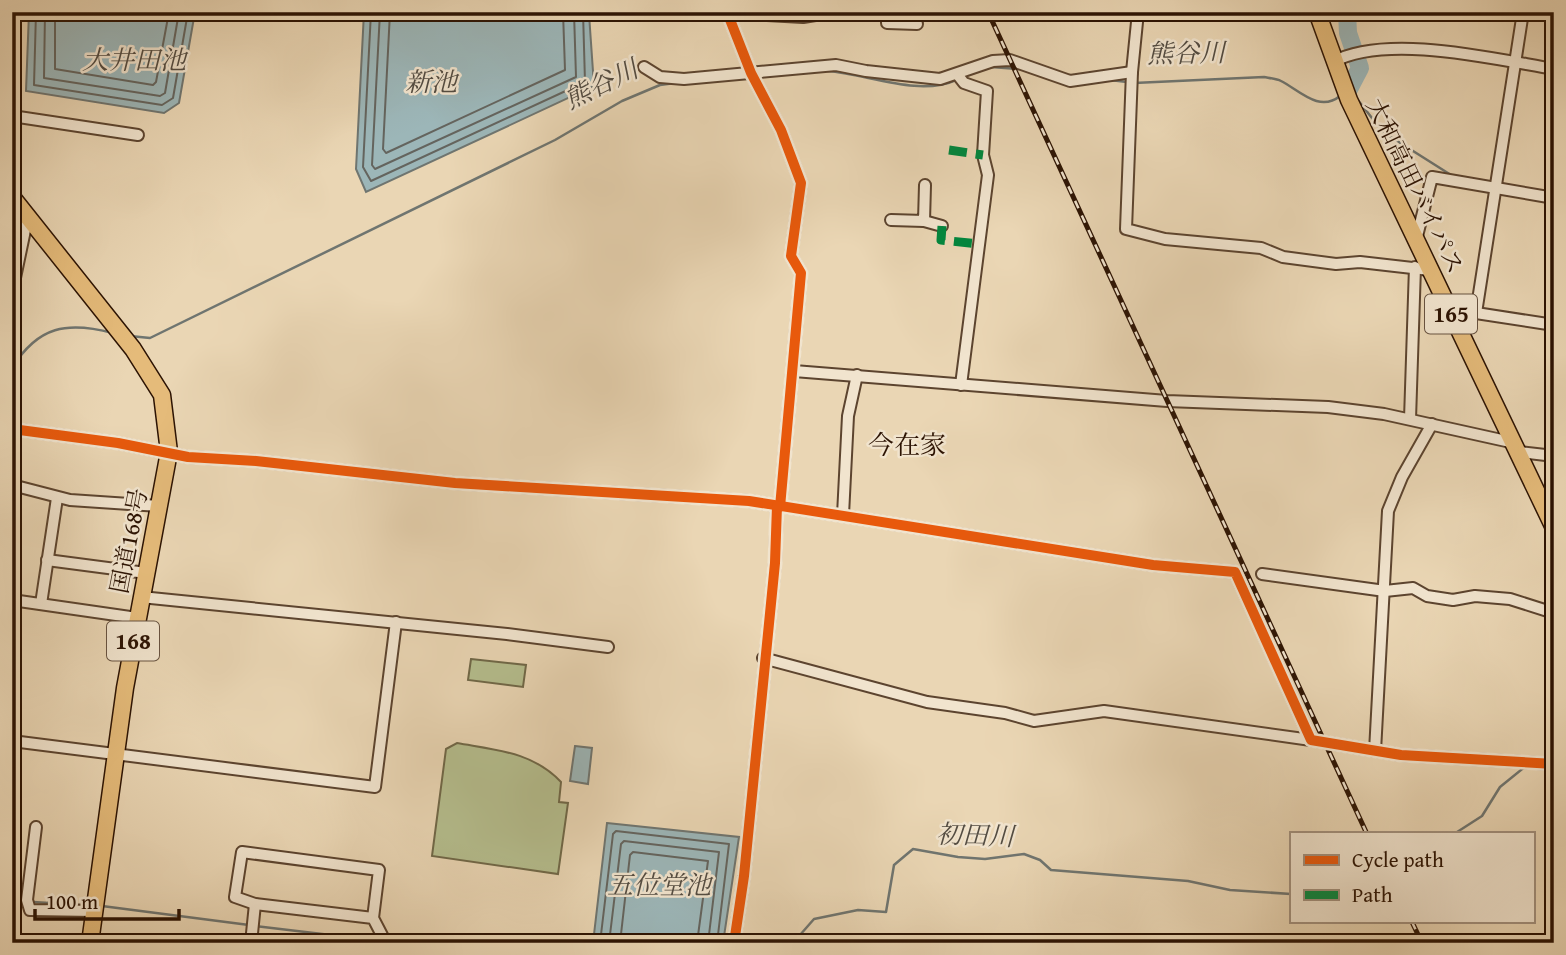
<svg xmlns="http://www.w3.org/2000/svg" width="1566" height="955" font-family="'Gentium Book Plus','Noto Serif JP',serif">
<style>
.green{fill:#b5be8e;stroke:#706848;stroke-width:2}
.water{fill:#9cb6b8;stroke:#6f7570;stroke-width:2}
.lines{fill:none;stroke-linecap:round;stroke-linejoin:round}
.shore{stroke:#64645e;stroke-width:2}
.stream{stroke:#6f7570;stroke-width:2.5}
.river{stroke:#9cb6b8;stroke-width:18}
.minor-casing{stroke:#5c442f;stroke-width:14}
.highway-casing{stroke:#2c1303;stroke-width:19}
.minor{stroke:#f1e4ce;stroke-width:10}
.highway{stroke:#e5bb7a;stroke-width:16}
.rail-casing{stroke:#2c1303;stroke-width:5}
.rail{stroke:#f1e4ce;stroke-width:2.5;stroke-dasharray:8;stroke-linecap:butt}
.quiet{stroke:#00873e;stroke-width:9;stroke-dasharray:18 9;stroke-linecap:butt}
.cycleway-casing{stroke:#f1e4ce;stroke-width:15}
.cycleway{stroke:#e8590c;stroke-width:10}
.labels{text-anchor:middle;stroke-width:5;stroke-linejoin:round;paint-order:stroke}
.shield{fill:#f1e4ce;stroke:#675240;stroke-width:2}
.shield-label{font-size:23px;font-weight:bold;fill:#2c1303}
.street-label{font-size:24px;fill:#2c1303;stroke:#f1e4ce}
.water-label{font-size:26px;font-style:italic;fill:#534c42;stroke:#f1e4ce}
.neighbourhood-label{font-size:26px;fill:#2c1303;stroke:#f1e4ce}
</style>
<rect width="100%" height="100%" fill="#ead6b4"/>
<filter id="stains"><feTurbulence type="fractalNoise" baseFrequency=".00286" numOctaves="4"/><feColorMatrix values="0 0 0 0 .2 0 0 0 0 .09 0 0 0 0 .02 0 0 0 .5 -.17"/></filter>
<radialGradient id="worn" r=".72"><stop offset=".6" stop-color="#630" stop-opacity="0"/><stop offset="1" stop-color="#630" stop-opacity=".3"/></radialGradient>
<g class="green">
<path d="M471 659 526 665 523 687 468 680Z"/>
<path d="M457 743C496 750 533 752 561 782L559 802 568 803 558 874 432 856 446 749Z"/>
</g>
<g class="water">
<path d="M29 12H195L179 103 164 113 26 91Z"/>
<path d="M364 12 589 14 594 86 366 192 356 169Z"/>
<path d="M575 746 592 748 588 784 570 781Z"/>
<path d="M607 823 739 837 723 943H593Z"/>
</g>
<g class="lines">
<g class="shore">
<path d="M36 12 34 85 162 105 173 98 188 12"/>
<path d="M45 12 44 78 160 96 165 93 179 12"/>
<path d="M55 12V69L153 85 156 82 169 12"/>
<path d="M371 12 363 167 371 181 585 82 583 12"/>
<path d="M380 12 372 165 375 169 576 77 574 12"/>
<path d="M390 12 383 149 386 153 565 70 563 12"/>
<path d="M600 943 613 834 616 831 729 844 717 943"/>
<path d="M609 943 621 844 624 841 719 852 708 943"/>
<path d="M620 943 630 855 633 852 708 861 697 943"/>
</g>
<g class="stream">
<path d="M991 67 1019 69"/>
<path d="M828 71C867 74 919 97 956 80"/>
<path d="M1110 80 1127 82"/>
<path d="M1134 83 1264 77C1269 78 1277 79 1281 81 1299 90 1319 113 1340 96"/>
<path d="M1072 85 1086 83"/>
<path d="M1357 99 1383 132 1451 175"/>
<path d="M130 336 150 338 555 140 622 101 660 85 675 83"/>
<path d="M12 368C38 326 67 321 113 333"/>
<path d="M1454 834 1482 816 1500 787 1526 766"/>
<path d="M12 901H23"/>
<path d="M33 902 82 905"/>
<path d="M102 906 249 925"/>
<path d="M255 926 381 941"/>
<path d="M793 943 814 919 858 910 886 912 894 865 913 849 958 857 985 859 1024 854 1040 860 1051 870 1188 881 1230 890 1291 894"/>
</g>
<path class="river" d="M1347 12 1348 33 1360 68 1349 89"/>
<defs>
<g id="minor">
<path d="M727 12 751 73 781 130 801 183 791 256 801 273 780 507"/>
<path d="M887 12V23L917 24"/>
<path d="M1138 12 1132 72 1126 229 1165 239 1261 248 1283 257 1336 264 1360 262 1430 270"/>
<path d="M727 13 803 17 834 12"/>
<path d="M1333 62C1386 33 1494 59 1554 69"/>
<path d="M644 67 660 77 684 79 836 65 866 71 940 79 993 61 1010 60 1070 81 1132 72"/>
<path d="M957 74 964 83 987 91 983 155 988 175 961 385"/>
<path d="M12 116 138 135"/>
<path d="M891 220 924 221 925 185"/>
<path d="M924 221 942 226"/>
<path d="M1416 240 1432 177 1554 198"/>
<path d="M12 292 28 216"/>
<path d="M1476 313 1523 12"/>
<path d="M1453 317 1464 312 1476 313 1554 325"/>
<path d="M794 371 1167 401 1328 407 1384 414 1515 443"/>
<path d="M1410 419 1415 267"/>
<path d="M12 429 118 443 188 457 256 461 455 483 749 501 1153 565 1235 572 1311 740 1401 755 1554 764"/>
<path d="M1519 452 1554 456"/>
<path d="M12 485 70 500 159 506"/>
<path d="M843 515 848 416 857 375"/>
<path d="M47 560 146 573"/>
<path d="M1262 574 1385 591 1413 588 1427 596 1453 600 1475 596 1510 599 1554 613"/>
<path d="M141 597 507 634 608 647"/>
<path d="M12 600 137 618"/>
<path d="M41 604 57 498"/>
<path d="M763 658 927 702 1005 713 1034 721 1104 711 1311 740"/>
<path d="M12 741 375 787 396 622"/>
<path d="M1375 751 1388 511 1402 477 1432 424"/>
<path d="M36 827 27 900 30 910 95 911"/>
<path d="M373 918 255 904 235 897 242 852 379 870 373 918 386 943"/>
<path d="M251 943 255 904"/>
<path d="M734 943 744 876 775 563 777 506"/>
</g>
<g id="highway">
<path d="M1317 12 1349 100 1554 528"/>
<path d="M12 197 133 349 162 395 169 452 125 688 90 943"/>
</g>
</defs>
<use href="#minor" class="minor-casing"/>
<use href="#highway" class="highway-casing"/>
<use href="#minor" class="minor"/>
<use href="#highway" class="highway"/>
<defs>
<g id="rail">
<path d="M988 12 1367 834"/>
<path d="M1412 922 1422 943"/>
</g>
</defs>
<use href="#rail" class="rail-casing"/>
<use href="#rail" class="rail"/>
<g class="quiet">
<path d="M949 150 983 155"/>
<path d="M942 226 941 240 978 244"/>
</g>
<defs>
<g id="cycleway">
<path d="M727 12 751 73 781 130 801 183 791 256 801 273 780 507"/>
<path d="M12 429 118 443 188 457 256 461 455 483 749 501 1153 565 1235 572 1311 740 1401 755 1554 764"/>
<path d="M734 943 744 876 775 563 777 506"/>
</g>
</defs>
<use href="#cycleway" class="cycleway-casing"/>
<use href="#cycleway" class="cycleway"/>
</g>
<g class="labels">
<g class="shield">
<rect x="1425" y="294.5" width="52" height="39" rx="5"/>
<rect x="107" y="621.5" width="52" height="39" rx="5"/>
</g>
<g class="shield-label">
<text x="1451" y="322">165</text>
<text x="133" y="649">168</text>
</g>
<g class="street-label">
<text transform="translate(1415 186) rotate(64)" y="8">大和高田バイパス</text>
<text transform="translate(129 541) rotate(-79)" y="8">国道168号</text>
</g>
<g class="water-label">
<text transform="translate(1186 53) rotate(-1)" y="9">熊谷川</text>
<text x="134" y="69">大井田池</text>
<text x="431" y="91">新池</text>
<text transform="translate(601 84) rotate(-26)" y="9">熊谷川</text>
<text transform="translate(975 835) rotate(2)" y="9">初田川</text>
<text x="659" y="894">五位堂池</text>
</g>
<g class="neighbourhood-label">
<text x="907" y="454">今在家</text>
</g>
</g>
<rect width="1566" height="955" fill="none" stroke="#ead6b4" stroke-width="42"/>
<rect x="14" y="14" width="1538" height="927" fill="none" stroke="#2c1303" stroke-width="3.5"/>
<rect x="21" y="21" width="1524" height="913" fill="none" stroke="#2c1303" stroke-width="2"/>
<rect x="1290" y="832" width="245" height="91" fill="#f1e4ce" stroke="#a2907d" stroke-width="2"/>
<rect x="1304" y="855" width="35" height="10" fill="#e8590c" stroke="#a2907d" stroke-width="2"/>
<text x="1352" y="867" font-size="21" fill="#2c1303">Cycle path</text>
<rect x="1304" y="890" width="35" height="10" fill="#00873e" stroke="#a2907d" stroke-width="2"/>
<text x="1352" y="902" font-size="21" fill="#2c1303">Path</text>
<path d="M35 909v10h144v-10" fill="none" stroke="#2c1303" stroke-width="3.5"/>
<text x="46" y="909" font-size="21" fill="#2c1303" stroke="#f1e4ce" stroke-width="5" paint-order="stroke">100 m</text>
<rect width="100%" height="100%" filter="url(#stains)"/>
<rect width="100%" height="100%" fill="url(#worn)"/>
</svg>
